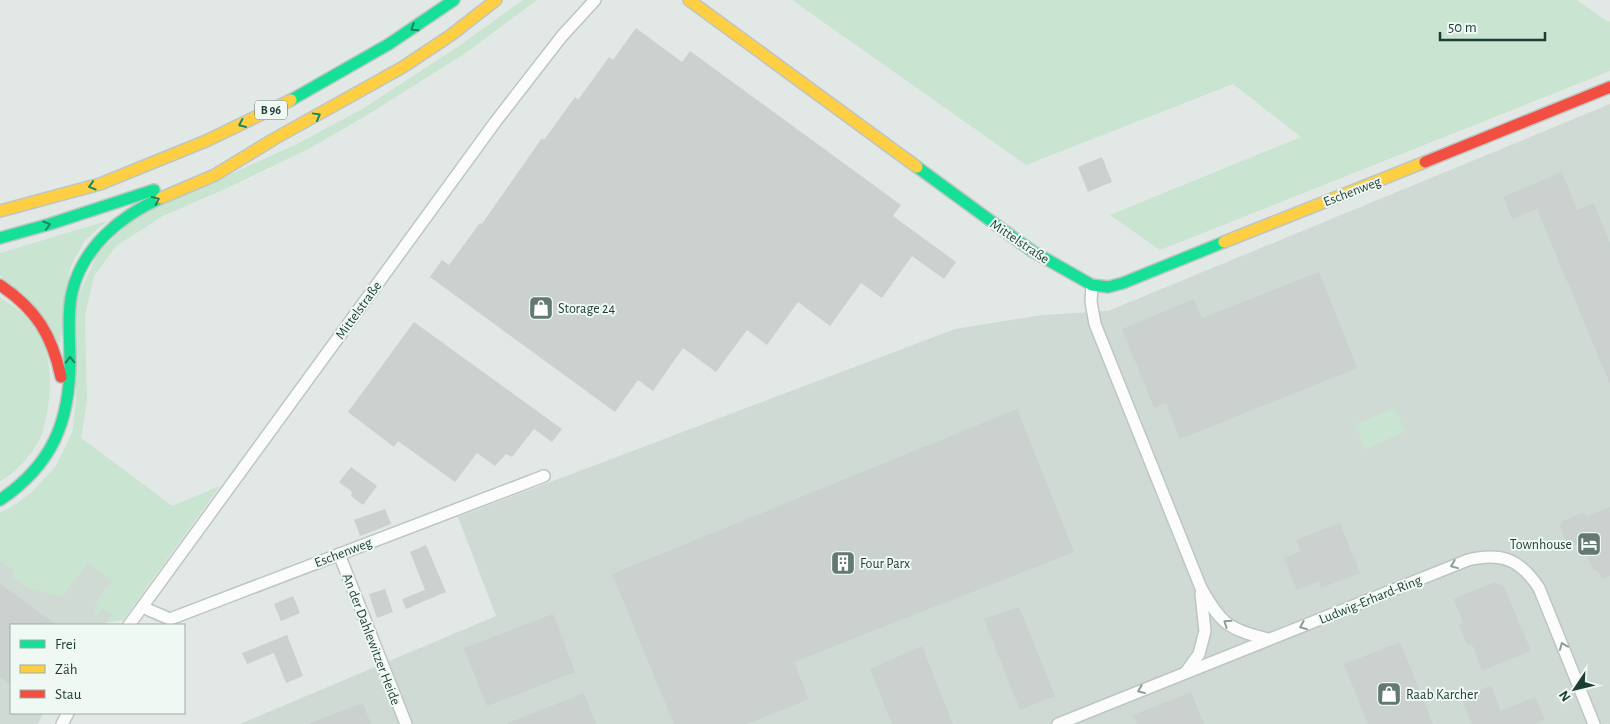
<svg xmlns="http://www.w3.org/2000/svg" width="1610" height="724" font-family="'Alegreya Sans',sans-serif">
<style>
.built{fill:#cfdad5}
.green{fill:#c9e4d0}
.building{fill:#cad1ce}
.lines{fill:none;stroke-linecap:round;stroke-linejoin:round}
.street-casing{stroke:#bfc5c2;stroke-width:14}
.fast-casing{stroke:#bdc6c3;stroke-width:14}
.slow-casing{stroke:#bdc6c3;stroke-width:14}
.jam-casing{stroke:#bdc6c3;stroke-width:14}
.street{stroke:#fbfcfb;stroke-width:11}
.fast{stroke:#16e098;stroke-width:11}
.slow{stroke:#ffcf43;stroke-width:11}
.jam{stroke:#f24e42;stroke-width:11}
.oneway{stroke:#1a8661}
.oneway2{stroke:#8c9c98}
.labels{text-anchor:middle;stroke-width:4;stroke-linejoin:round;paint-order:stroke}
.shield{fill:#eff8f3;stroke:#5d756d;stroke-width:1}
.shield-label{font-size:12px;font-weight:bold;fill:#1e3d34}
.street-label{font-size:14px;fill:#1e3d34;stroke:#eff8f3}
.poi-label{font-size:14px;fill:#1e3d34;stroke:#eff8f3;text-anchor:start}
</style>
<rect width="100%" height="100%" fill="#e2e8e5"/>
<g class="built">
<path d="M1610 104V724H240L496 616 458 517 955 329 1042 315 1108 311Z"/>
<path d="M81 438 184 515 105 625H11V713H43L38 724H0V534Z"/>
</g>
<g class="green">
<path d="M523 0H537L464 54 364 117 308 149 225 189 163 216 116 246 94 276 85 316 87 401 81 438 172 506 220 486 123 620 106 623 112 615 103 609 96 617C91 603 104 592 112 581L88 563 62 597 27 588 12 577 15 572 0 560V513L16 504 32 492 56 466 72 433 76 400V301L98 252 136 217 295 145 364 108 459 46Z"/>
<path d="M792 0H1577L1608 22 1610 21V71L1160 250 1110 215 1301 137 1233 84 1026 165Z"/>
<path d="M107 221 85 240 70 268 60 344 0 275V253Z"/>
<path d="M0 297C14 306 27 316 37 331 55 357 52 407 41 436 33 454 17 472 0 481Z"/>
<path d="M1395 408 1405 432 1365 449 1355 425Z"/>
</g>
<g class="building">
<path d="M636 28 682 62 690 51 901 205 893 216 956 262 944 279 912 256 882 298 861 283 830 326 798 302 767 345 747 330 716 372 683 348 653 391 638 380 615 412 430 277 442 260 449 265 480 223 482 224 542 138 544 140 575 97 578 100 609 57 613 60Z"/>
<path d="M1102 157 1112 182 1088 192 1078 167Z"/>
<path d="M1562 172 1577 210 1594 203 1610 243V384L1537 209 1512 219 1503 197Z"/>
<path d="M1319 272 1357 368 1180 439 1166 403 1154 408 1122 329 1194 299 1202 318Z"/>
<path d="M414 322 562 429 552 442 534 429 512 457 506 454 495 466 477 453 455 482 398 441 394 447 348 412Z"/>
<path d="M1017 409 1074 552 794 662 809 699 747 724H674L612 574Z"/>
<path d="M351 467 377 486 363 505 351 496 352 492 339 482Z"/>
<path d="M1610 507V576L1602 579 1599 572 1593 569 1582 544 1572 546 1566 542 1560 527 1563 521 1582 513 1588 516Z"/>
<path d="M385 509 391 524 360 536 354 520Z"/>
<path d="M1340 523 1360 573 1321 588 1319 581 1297 590 1284 558 1301 551 1296 540Z"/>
<path d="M426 545 446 592 406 609 402 599 425 590 410 552Z"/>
<path d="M1494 582 1504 586 1531 651 1482 671 1473 646 1467 644 1459 625 1463 623 1454 599Z"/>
<path d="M0 584 57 625H11V685L0 676Z"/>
<path d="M385 589 393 612 377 618 369 594Z"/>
<path d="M293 596 300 613 281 621 274 604Z"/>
<path d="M1019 607 1055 696 1020 710 984 619Z"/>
<path d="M553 614 575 672 487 706 464 648Z"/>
<path d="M287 635 303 676 286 683 274 653 247 664 242 653Z"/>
<path d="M1400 642 1433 724H1368L1344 664Z"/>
<path d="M922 646 953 724H892L870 669Z"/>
<path d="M1491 685 1501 711 1535 697 1545 720 1535 724H1472L1462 699Z"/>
<path d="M1191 692 1204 724H1137L1133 715Z"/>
<path d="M584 693 596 724H508V723Z"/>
<path d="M363 703 371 724H310V723Z"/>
</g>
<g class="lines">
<defs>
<g id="street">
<path d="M1092 285 1091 302 1095 324 1201 588C1221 624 1228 629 1268 639"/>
<path d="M339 554 406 724"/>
<path d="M143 606 149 610 170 619 544 476"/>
<path d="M129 625 496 121 562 36 595 0"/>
<path d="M1186 672 1199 654 1205 631 1201 594"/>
<path d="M62 724 68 713"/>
<path d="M1058 724 1468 560C1501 552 1520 559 1539 588L1594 724"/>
</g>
<g id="fast">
<path d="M291 100 389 44 454 0"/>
<path d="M917 167 1032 251 1092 285 1108 287 1123 283 1224 242"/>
<path d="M0 238 50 224 154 190"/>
<path d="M0 500C52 465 70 422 70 360 70 338 67 314 72 292 83 247 120 216 161 198"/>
</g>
<g id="slow">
<path d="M689 0 917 167"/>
<path d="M161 198 215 175 274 139 403 67 451 35 496 0"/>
<path d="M0 211 100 184 206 141 291 100"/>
<path d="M1224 242 1425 162"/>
</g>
<g id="jam">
<path d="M1425 162 1610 87"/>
<path d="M0 285C36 309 52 335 61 377"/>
</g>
</defs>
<use href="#street" class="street-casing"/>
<use href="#fast" class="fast-casing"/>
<use href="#slow" class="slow-casing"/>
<use href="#jam" class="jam-casing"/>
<use href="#street" class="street"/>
<use href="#fast" class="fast"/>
<use href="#slow" class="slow"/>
<use href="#jam" class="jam"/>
</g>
<defs><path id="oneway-chevron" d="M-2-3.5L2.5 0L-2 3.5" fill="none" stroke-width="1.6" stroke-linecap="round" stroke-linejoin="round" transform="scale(1.25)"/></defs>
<g class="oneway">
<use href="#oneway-chevron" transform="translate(414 28) rotate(147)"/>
<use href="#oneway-chevron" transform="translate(317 116) rotate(-29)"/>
<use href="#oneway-chevron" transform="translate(242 124) rotate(155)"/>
<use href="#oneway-chevron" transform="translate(92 186) rotate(163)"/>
<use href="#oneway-chevron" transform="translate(156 200) rotate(-24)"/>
<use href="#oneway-chevron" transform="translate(47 225) rotate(-17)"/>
<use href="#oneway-chevron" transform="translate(70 360) rotate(-91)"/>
</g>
<g class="oneway2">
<use href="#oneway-chevron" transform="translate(1454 565) rotate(158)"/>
<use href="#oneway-chevron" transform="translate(1227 623) rotate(-145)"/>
<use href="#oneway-chevron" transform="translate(1303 626) rotate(158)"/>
<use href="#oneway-chevron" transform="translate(1563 646) rotate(-112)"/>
<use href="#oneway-chevron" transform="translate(1141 690) rotate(158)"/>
</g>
<defs>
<symbol id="shop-square" viewBox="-11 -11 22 22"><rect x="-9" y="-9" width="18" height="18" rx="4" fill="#637972" stroke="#eff8f3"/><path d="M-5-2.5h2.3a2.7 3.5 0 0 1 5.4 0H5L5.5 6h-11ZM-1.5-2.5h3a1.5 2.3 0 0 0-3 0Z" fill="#fff"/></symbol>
<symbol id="hotel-square" viewBox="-11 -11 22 22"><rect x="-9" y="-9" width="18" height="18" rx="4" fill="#637972" stroke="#eff8f3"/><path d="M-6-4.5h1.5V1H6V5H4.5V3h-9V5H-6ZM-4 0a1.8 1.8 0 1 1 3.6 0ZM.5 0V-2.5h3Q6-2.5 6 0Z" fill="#fff"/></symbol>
<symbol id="building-square" viewBox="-11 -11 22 22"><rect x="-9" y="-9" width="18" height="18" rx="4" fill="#637972" stroke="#eff8f3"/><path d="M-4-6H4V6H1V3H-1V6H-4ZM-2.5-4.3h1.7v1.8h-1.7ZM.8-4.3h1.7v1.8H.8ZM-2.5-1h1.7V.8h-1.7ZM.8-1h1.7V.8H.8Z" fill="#fff"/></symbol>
</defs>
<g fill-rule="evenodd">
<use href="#shop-square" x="527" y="294" width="28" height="28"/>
<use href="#hotel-square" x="1575" y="530" width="28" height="28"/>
<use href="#building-square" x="829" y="549" width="28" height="28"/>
<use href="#shop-square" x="1375" y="680" width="28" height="28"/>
</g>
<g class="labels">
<rect class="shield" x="255" y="100.5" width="32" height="19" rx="4"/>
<g class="shield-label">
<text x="271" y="114">B 96</text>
</g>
<g class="street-label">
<text transform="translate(1352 191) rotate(-21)" y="5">Eschenweg</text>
<text transform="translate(1020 241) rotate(34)" y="5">Mittelstraße</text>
<text transform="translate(358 310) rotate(-54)" y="5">Mittelstraße</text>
<text transform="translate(343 552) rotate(-21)" y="5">Eschenweg</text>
<text transform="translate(1370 599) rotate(-22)" y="5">Ludwig-Erhard-Ring</text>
<text transform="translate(372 639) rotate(69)" y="5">An der Dahlewitzer Heide</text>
</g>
<g class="poi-label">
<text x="558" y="313">Storage 24</text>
<text x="1572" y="549" text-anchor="end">Townhouse</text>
<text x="860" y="568">Four Parx</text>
<text x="1406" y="699">Raab Karcher</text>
</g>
</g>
<rect x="10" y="624" width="175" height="90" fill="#eff8f3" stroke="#9bada7"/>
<rect x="20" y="640" width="25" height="8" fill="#16e098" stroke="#9bada7"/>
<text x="55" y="649" font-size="15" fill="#1e3d34">Frei</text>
<rect x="20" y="665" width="25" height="8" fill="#ffcf43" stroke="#9bada7"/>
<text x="55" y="674" font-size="15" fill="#1e3d34">Zäh</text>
<rect x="20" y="690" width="25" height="8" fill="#f24e42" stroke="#9bada7"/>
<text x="55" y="699" font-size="15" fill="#1e3d34">Stau</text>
<g transform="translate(1575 689) rotate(235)" stroke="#eff8f3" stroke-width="4" paint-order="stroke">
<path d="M0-4L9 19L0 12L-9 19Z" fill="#1e3d34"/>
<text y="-8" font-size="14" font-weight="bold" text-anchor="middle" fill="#1e3d34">N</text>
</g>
<path d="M1440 32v8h105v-8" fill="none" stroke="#1e3d34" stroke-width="2.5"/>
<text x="1448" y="32" font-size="15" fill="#1e3d34" stroke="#eff8f3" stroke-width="4" paint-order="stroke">50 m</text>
</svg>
